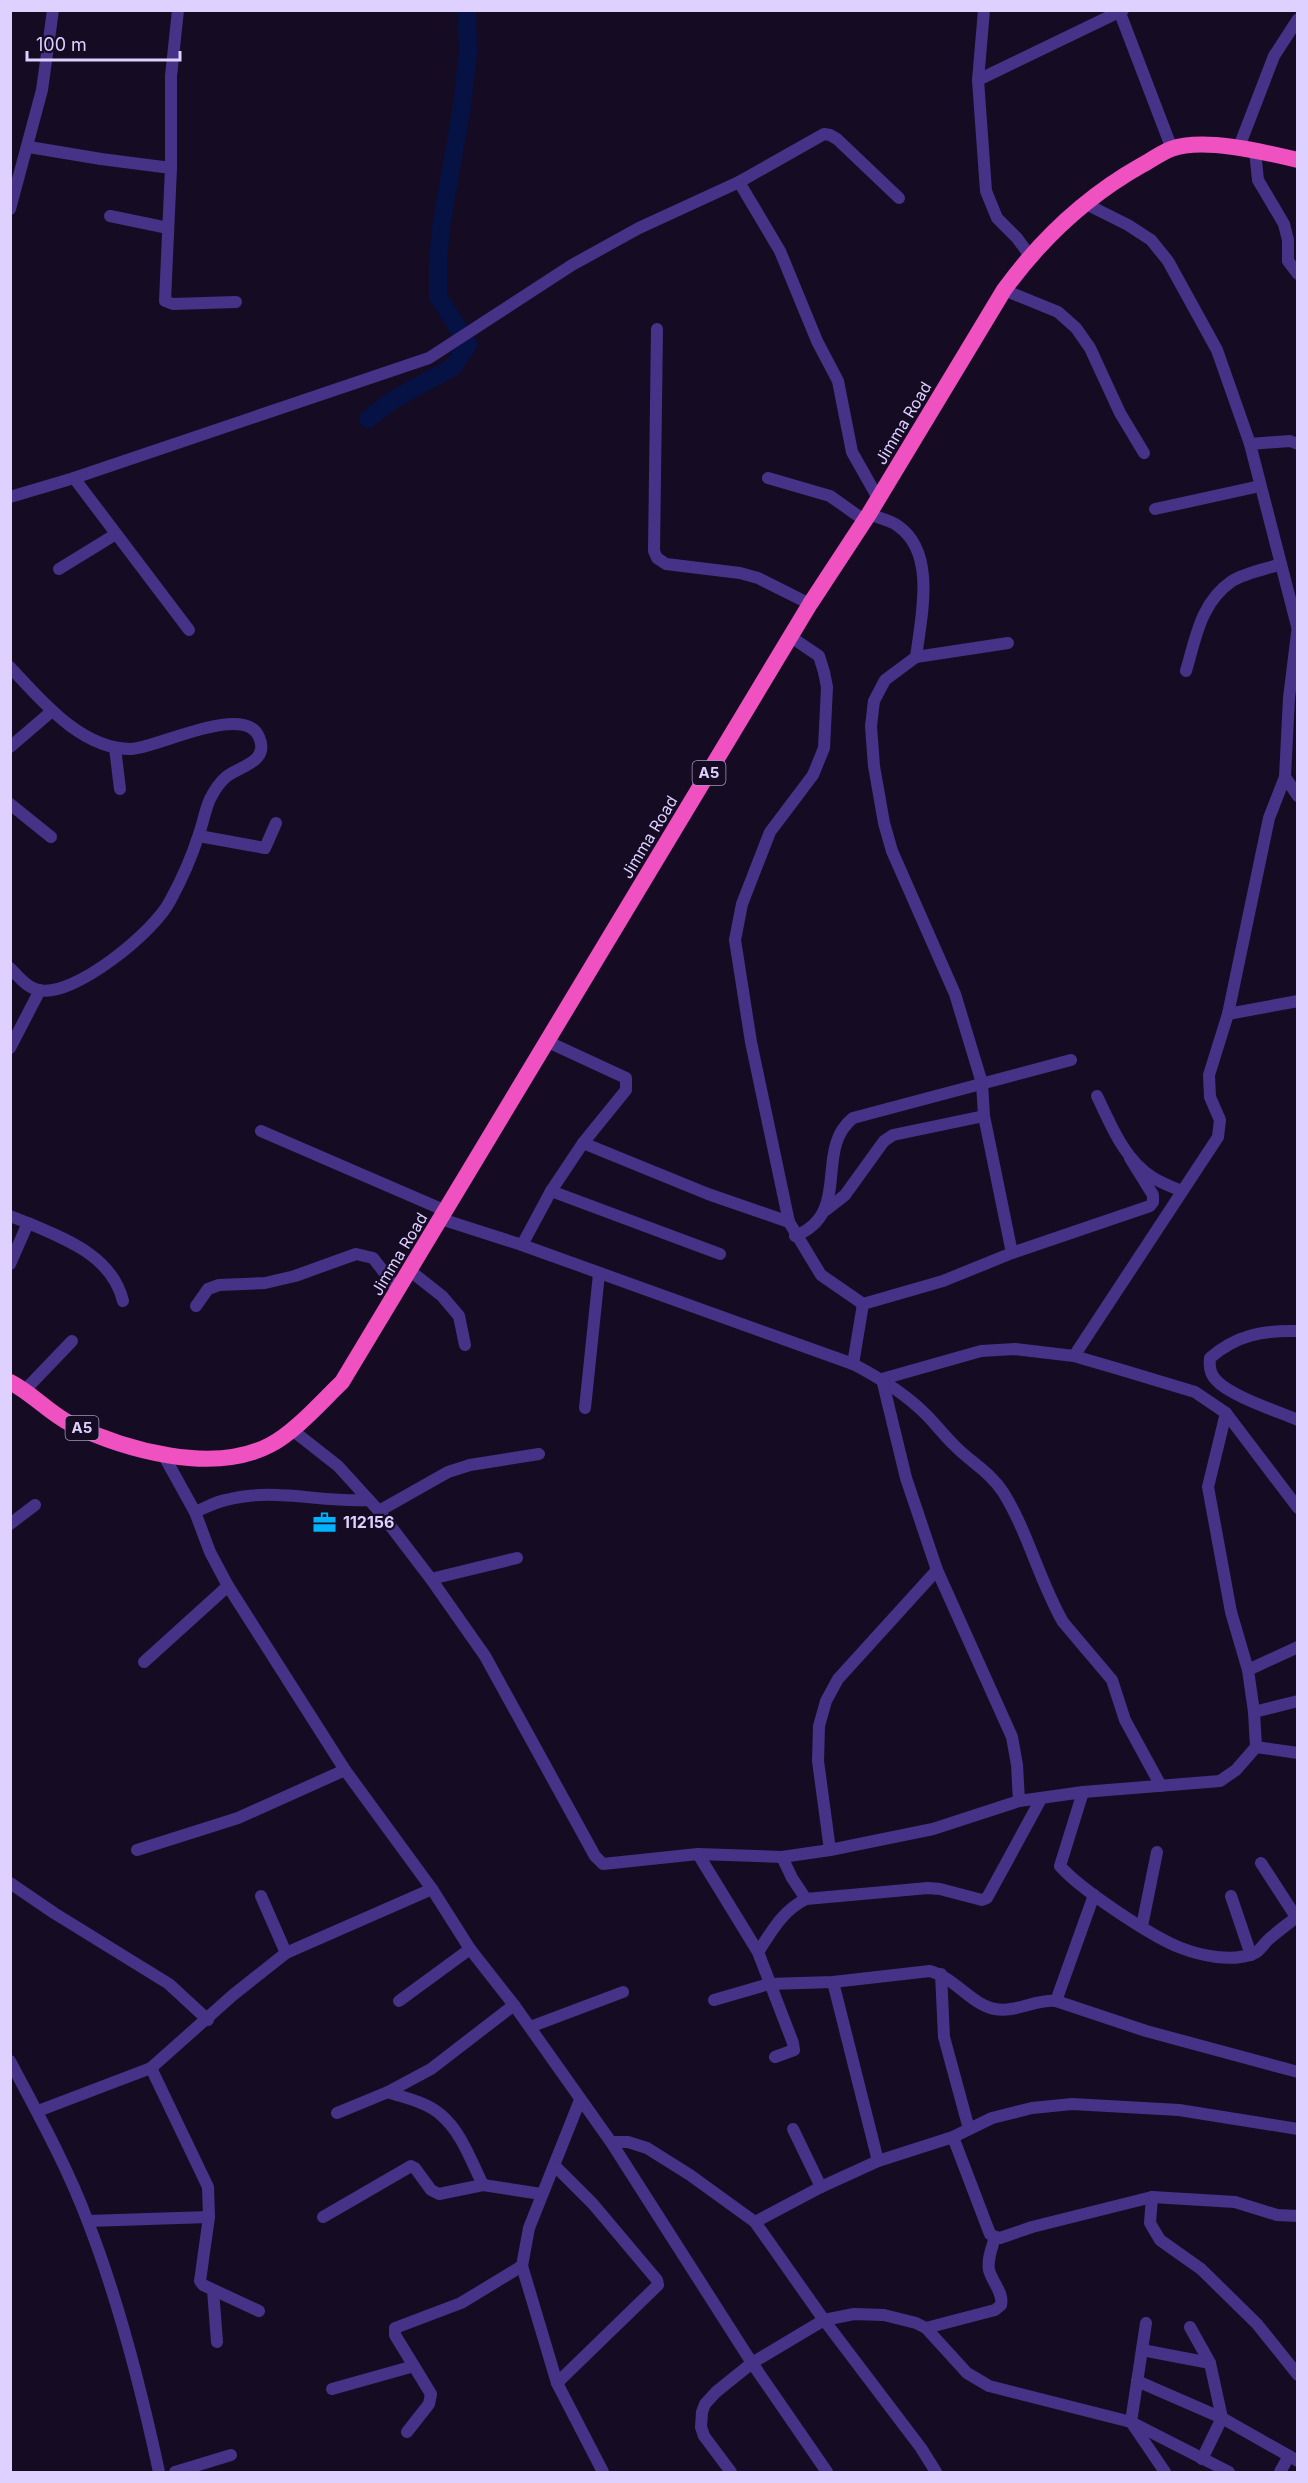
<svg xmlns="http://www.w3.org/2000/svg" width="1308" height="2483" font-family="Inter,sans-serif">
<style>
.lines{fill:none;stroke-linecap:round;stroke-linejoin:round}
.river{stroke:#061144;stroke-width:18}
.minor{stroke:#463387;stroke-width:12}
.trunk{stroke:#ef51c0;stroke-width:16}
.labels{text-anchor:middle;stroke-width:4.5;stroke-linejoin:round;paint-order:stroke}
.shield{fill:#150c24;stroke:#a295bd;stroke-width:1.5}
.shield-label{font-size:15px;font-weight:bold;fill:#ded0ff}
.street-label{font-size:16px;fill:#ded0ff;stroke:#150c24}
.poi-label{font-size:16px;font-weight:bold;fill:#ded0ff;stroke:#150c24;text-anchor:start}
</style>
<rect width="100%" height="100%" fill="#150c24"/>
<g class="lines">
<path class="river" d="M368 419 393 400 453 367 468 344 438 296V259L442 221 462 106 468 53 467 10"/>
<g class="minor">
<path d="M984 10 978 80 986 191 997 218 1017 238 1030 256"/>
<path d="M1120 13 1172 149"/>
<path d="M978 80 1123 10"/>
<path d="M29 147 101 159 171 168 165 301 173 304 236 302"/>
<path d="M1239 147 1274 56 1298 19"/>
<path d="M1255 151 1258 180 1284 224 1288 240V261L1298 274"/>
<path d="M171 168V76L178 10"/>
<path d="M739 182 780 251 817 341 838 381 852 452 878 498"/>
<path d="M1084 203 1128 225 1151 240 1168 261 1217 350 1250 444 1297 626"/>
<path d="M10 209 42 90 53 10"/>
<path d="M110 216 168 228"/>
<path d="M1004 290 1058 312 1076 328 1090 348 1120 413 1144 453"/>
<path d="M657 329 654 551 657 558 666 564 740 573 758 578 810 604"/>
<path d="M1250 444 1290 441 1298 444"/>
<path d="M74 478 189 630"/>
<path d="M768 478 830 496 864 520"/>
<path d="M10 497 74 478 429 358 572 265 639 228 739 182 824 134 830 135 837 139 899 198"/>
<path d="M1155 509 1260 486"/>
<path d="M869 514C878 518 890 520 898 526 937 553 921 617 916 657L885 680 874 701 871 726 874 766 884 823 892 851 955 994 982 1083 984 1116 1012 1253"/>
<path d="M59 569 116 534"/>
<path d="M791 637 819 656 824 672 827 687 824 748 813 775 770 832 742 904 735 940 751 1042 789 1222 821 1275 863 1304"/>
<path d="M916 657 1008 643"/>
<path d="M10 667C42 701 81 749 131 749 157 748 245 702 259 737 270 762 240 766 226 777 219 783 214 791 210 799 205 810 203 823 199 834 192 856 181 881 170 901 155 931 74 998 39 990 27 988 18 976 10 968"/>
<path d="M1186 671C1196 637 1201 602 1232 581 1245 573 1266 569 1281 564"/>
<path d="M10 747 52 711"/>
<path d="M115 748 120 789"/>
<path d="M1285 777 1298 796"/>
<path d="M10 804 51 837"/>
<path d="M199 836 265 848 276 823"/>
<path d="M1228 1014 1298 1001"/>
<path d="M10 1048 40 990"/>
<path d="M1097 1096C1111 1125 1124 1159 1152 1177 1161 1183 1172 1187 1182 1191"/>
<path d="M261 1131 446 1211"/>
<path d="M583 1143 708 1194 789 1222"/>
<path d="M551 1191 720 1254"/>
<path d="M826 1210 845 1195 884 1141 893 1135 984 1116"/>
<path d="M10 1216 28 1223 10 1264"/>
<path d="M441 1219 522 1245 853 1364C876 1376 898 1389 918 1407 931 1418 941 1432 953 1444 969 1461 990 1472 1003 1492 1028 1532 1039 1580 1063 1622L1112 1680 1125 1720 1161 1786"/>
<path d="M28 1223C67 1240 112 1256 123 1301"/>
<path d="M795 1236C853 1213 813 1150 853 1118L1071 1060"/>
<path d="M522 1245 551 1191 583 1143 626 1090V1078L546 1041"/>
<path d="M409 1270 442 1296 459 1316 465 1345"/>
<path d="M196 1306 208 1289 219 1285 265 1283 295 1276 356 1254 373 1258 398 1290"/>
<path d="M1298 1331C1264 1330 1236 1335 1210 1358 1209 1366 1210 1374 1216 1380 1230 1396 1277 1411 1298 1420"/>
<path d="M1074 1356 1218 1137 1220 1120 1210 1097 1209 1075 1228 1014 1269 818 1285 777 1289 698 1298 625"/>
<path d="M853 1364 863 1304 943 1281 1012 1253 1150 1206 1153 1202V1195L1130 1158"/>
<path d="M882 1379 981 1351 1015 1349 1074 1356 1122 1370 1195 1392 1226 1413 1208 1487 1231 1612 1248 1670 1254 1712 1256 1747"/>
<path d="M882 1379 906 1478 937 1570 1012 1737 1017 1765 1019 1801"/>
<path d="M25 1390 72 1341"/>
<path d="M585 1408 599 1274"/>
<path d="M1226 1413 1298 1508"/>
<path d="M291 1429 338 1466 379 1511 431 1579 485 1656 595 1856 603 1864 698 1854 782 1857 830 1850 933 1829 1019 1801 1083 1792 1220 1781 1236 1770 1256 1747 1298 1753"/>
<path d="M164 1456 195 1512 210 1552 228 1586 345 1770 432 1889 470 1949 514 2005 611 2142 752 2363 827 2472"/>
<path d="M379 1511 448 1472 470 1465 539 1454"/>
<path d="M195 1512C205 1508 215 1502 226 1500 272 1487 322 1503 369 1500"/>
<path d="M10 1524 35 1505"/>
<path d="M431 1579 517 1558"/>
<path d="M144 1662 228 1586"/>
<path d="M1248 1670 1298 1647"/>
<path d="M1254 1712 1298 1701"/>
<path d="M1083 1792 1060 1866C1080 1889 1152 1937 1181 1948 1202 1956 1231 1962 1253 1954 1260 1952 1263 1944 1269 1939 1278 1931 1288 1924 1298 1916"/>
<path d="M137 1850 238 1818 345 1770"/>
<path d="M830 1850 818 1761 819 1726 826 1701 838 1679 937 1570"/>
<path d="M698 1854 758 1952 793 2043 794 2050 775 2057"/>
<path d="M782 1857 792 1878 806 1899"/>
<path d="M1261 1863 1296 1917"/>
<path d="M10 1883 54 1913 169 1984 208 2020"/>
<path d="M261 1896 286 1953"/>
<path d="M1231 1896 1251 1955"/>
<path d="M1142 1926 1157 1852"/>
<path d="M758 1952C772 1931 782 1911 806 1899L928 1888 940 1889 982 1900 987 1898 1041 1799"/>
<path d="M941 1974 944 2037 969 2129"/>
<path d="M833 1982 878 2161"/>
<path d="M714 2000 769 1984 833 1982 930 1971C955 1978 972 2005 995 2009 1015 2013 1036 1999 1056 2001L1146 2031 1298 2072"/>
<path d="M399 2001 470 1949"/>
<path d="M1056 2001 1094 1895"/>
<path d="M530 2027 623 1992"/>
<path d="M10 2061C38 2114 67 2166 88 2222 119 2302 141 2388 159 2472"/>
<path d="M151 2068 208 2187 209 2217 200 2281 203 2285 259 2311"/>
<path d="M388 2092C405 2098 426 2102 440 2114 461 2131 471 2161 483 2185"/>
<path d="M580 2100 529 2228 522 2266 557 2383 603 2472"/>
<path d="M38 2111 151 2068 233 1995 286 1953 432 1889"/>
<path d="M337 2113 388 2092 431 2069 514 2005"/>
<path d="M793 2129 821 2187"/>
<path d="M953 2137 990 2234 995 2237"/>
<path d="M611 2142H628L647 2148 690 2175 755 2222 824 2320 921 2448 936 2472"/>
<path d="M555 2166 593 2204 657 2280 658 2285 557 2383"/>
<path d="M1152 2197 1150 2223 1160 2240 1201 2269 1257 2324 1298 2375"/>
<path d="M323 2217 411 2166 415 2168 431 2190 439 2194 483 2185 541 2194"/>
<path d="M88 2221 209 2217"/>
<path d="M755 2222 821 2187 878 2161 953 2137 992 2118 1032 2108 1072 2104 1179 2110 1298 2129"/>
<path d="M995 2237 1000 2238 1032 2227 1152 2197 1235 2202 1277 2215 1298 2216"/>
<path d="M213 2290 217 2342"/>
<path d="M1146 2323 1131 2422 1229 2472"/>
<path d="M1190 2327 1210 2363 1222 2418 1202 2459"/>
<path d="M926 2328 995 2310 1001 2305C1004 2293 992 2282 989 2270 987 2259 992 2248 995 2237"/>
<path d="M1142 2350 1210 2363"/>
<path d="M1137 2381 1222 2418 1298 2461"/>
<path d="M332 2389 414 2366"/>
<path d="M407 2432 429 2404 431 2394 395 2335V2328L461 2303 522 2266"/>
<path d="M175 2472 231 2455"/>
<path d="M731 2472 704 2436 701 2427 702 2412 705 2404 716 2392 752 2363 824 2320 854 2314 884 2315 916 2323 926 2328 967 2373 989 2386 1131 2422 1165 2472"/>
<path d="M1280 2472 1289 2456"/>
</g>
<path class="trunk" d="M10 1382C32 1393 49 1413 71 1424 125 1450 213 1475 270 1445 295 1432 321 1402 342 1382L810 604 869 514 1004 290C1041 239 1087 196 1142 165 1151 160 1161 153 1171 149 1203 137 1264 152 1298 160"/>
</g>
<defs>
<symbol id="office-bare" viewBox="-9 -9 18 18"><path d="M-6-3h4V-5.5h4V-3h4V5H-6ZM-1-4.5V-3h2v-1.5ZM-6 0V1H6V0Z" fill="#00b4fb" stroke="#150c24" stroke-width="2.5" paint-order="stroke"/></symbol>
</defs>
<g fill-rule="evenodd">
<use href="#office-bare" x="308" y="1506" width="33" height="33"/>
</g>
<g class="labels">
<g class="shield">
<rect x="692.5" y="761" width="33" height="24" rx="4.5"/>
<rect x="65.5" y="1416" width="33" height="24" rx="4.5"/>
</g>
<g class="shield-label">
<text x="709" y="778">A5</text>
<text x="82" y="1433">A5</text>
</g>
<g class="street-label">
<text transform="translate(903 423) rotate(-59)" y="6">Jimma Road</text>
<text transform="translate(649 837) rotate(-59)" y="6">Jimma Road</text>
<text transform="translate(399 1254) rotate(-59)" y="6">Jimma Road</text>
</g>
<g class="poi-label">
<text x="343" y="1528">112156</text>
</g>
</g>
<rect width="1308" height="2483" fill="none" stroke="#ded0ff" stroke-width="24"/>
<path d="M27 51v9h153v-9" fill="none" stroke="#ded0ff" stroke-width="3"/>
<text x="36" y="51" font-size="18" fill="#ded0ff" stroke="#150c24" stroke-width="4.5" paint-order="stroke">100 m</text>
</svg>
